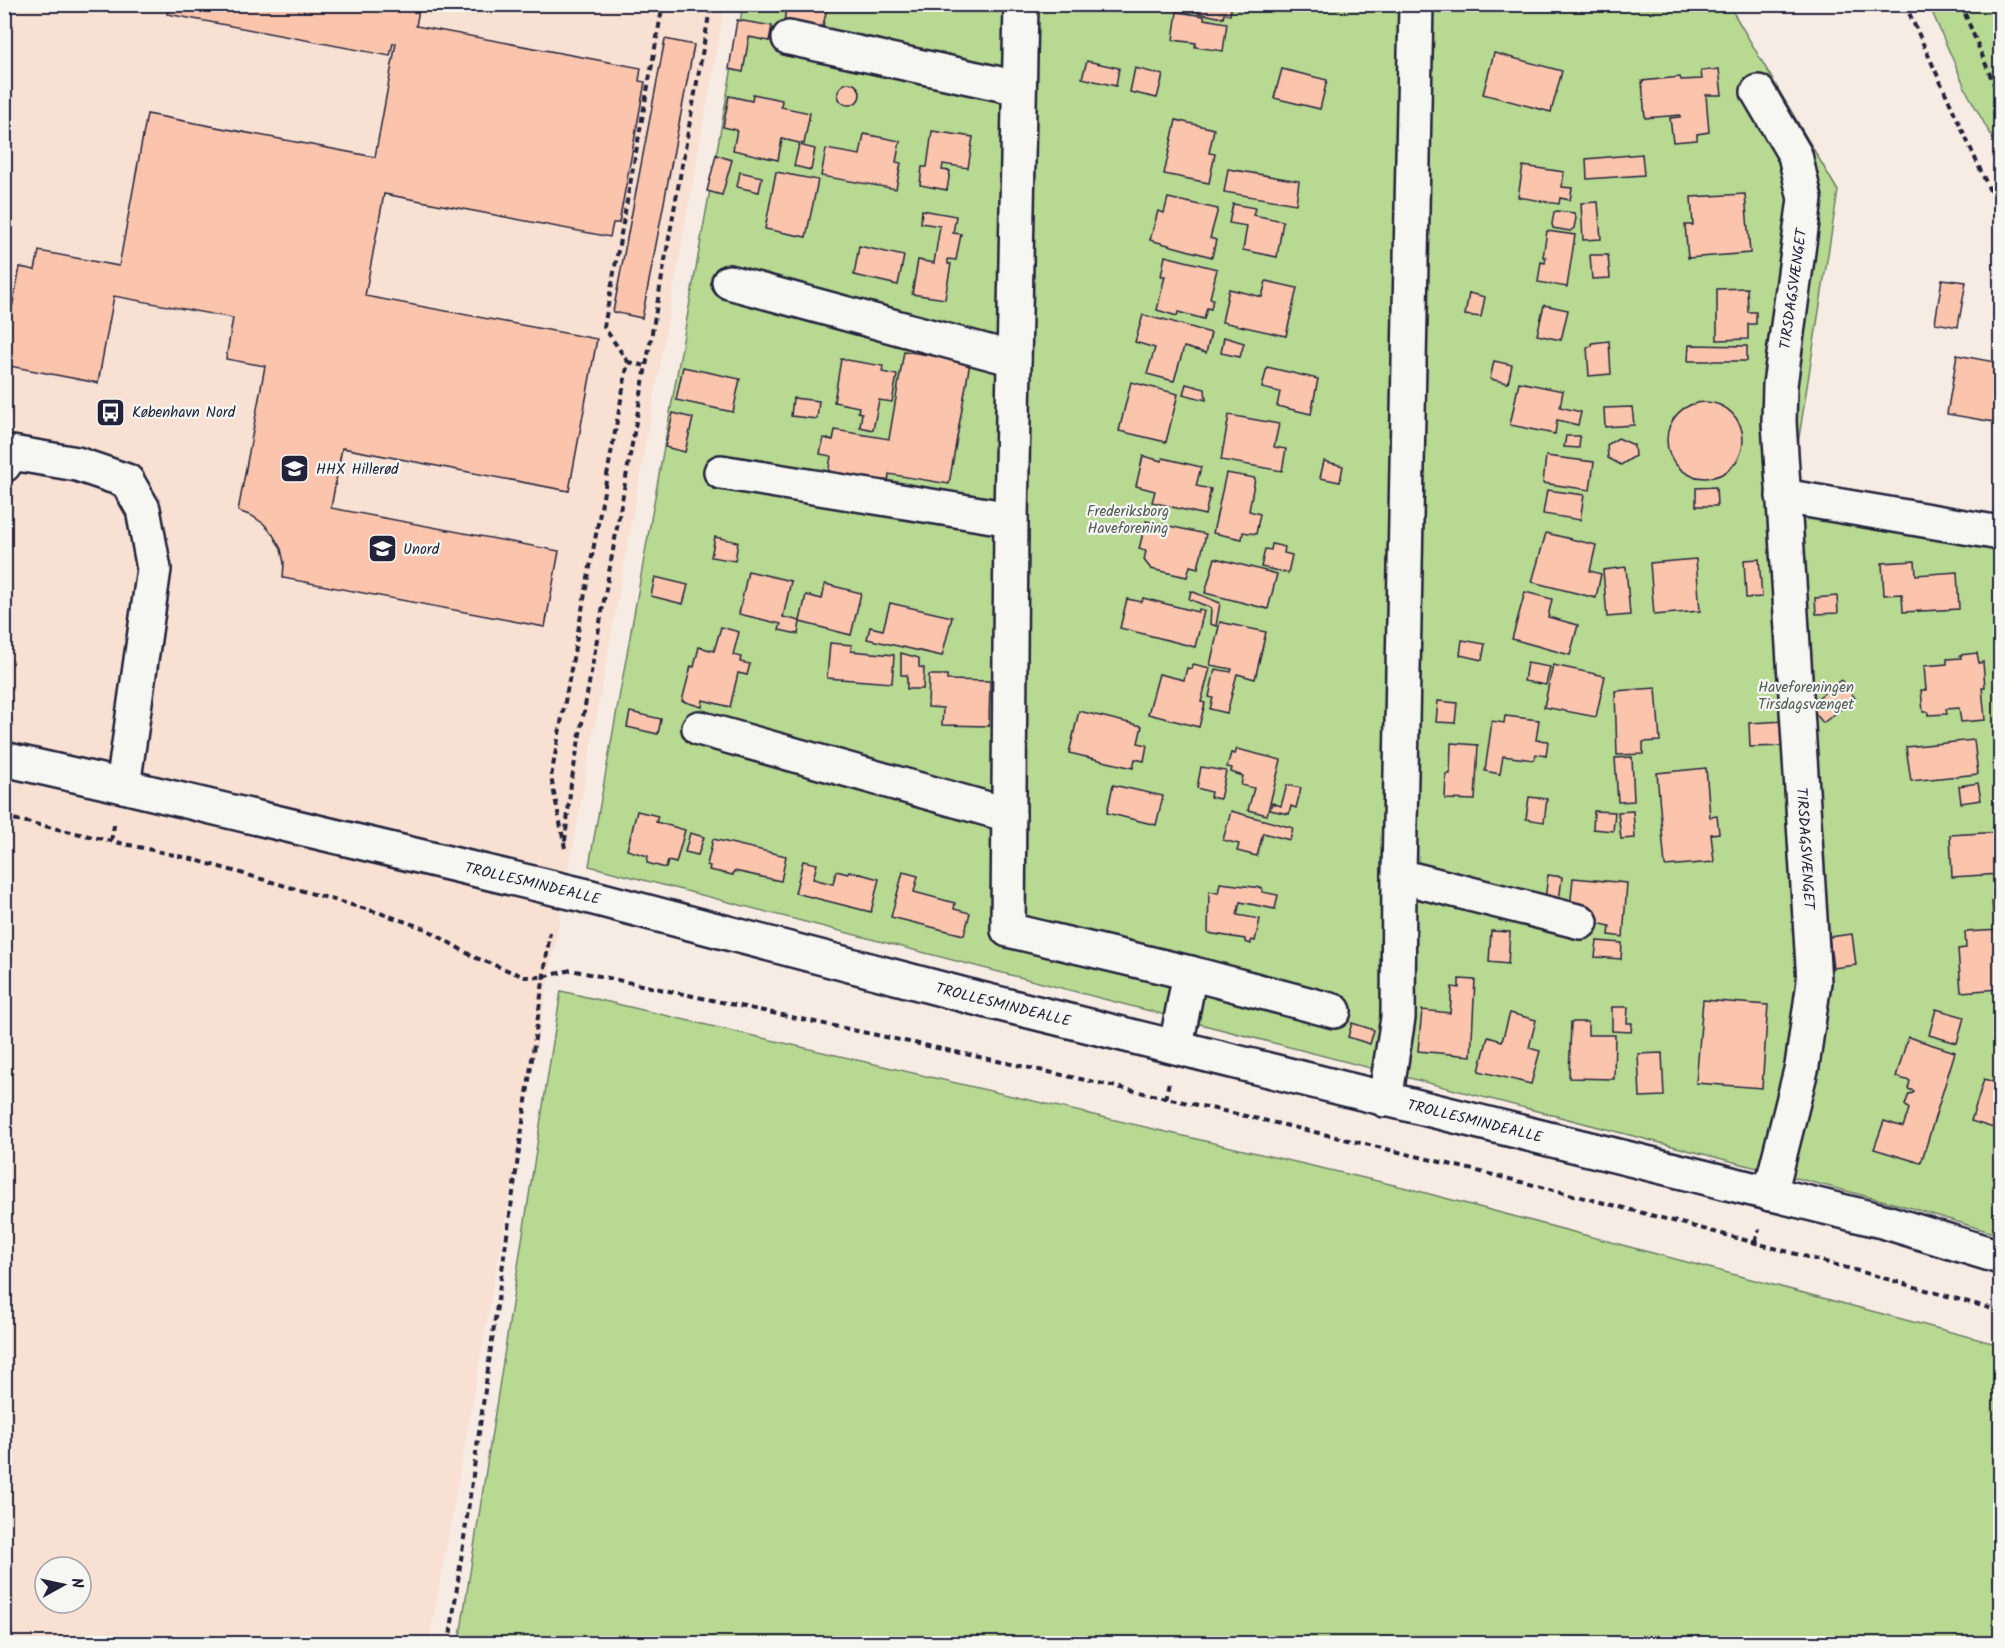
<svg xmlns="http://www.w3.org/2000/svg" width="2005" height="1648" font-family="Kalam,sans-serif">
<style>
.built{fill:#f8e0d3;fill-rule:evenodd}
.green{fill:#b7d992;stroke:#6c7e66;stroke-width:1.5}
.building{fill:#fac5ac;stroke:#22223b;stroke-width:1.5}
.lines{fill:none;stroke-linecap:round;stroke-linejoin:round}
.minor-casing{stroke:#22223b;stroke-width:38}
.path{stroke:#22223b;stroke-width:4;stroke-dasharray:6 4.5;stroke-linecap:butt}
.minor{stroke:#f6f6f2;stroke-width:33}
.labels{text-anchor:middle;stroke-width:4.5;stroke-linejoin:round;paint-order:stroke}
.street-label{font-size:15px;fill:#22223b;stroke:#f6f6f2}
.poi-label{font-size:15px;fill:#22223b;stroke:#f6f6f2;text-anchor:start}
.park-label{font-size:15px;fill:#4f5955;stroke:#f6f6f2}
</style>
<rect width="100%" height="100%" fill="#f7ece4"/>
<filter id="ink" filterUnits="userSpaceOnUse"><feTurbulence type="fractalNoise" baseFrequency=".0167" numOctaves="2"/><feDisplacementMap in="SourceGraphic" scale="12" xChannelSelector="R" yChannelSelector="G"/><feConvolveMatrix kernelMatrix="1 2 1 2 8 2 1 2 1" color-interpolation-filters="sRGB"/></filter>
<g filter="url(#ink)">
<path class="built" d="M5 5H725L429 1643H5ZM45 1567H81V1603H45Z"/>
<g class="green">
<path d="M743 5H1729L1838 191 1791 488 2000 543V1235L1912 1208 589 866Z"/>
<path d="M1929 5H2000V152L1967 92Z"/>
<path d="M561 991 1407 1188 2000 1345V1643H459Z"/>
</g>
<g class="building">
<path d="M169 4H420L416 26 641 68 639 81 645 82 619 223H613L610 237 384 194 365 296 597 339 569 491 342 448 331 508 559 551 545 627 283 578 284 563 281 549 273 535 264 524 252 516 238 511 265 366 226 359 233 318 114 296 98 383 4 365V349L20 267 35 270 39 251 119 266 147 114 375 157 396 43H393L390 56 167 14Z"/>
<path d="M787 4H828L822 30 784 21Z"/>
<path d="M1200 4H1232L1230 15 1224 14 1223 18 1198 13Z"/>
<path d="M1177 12 1204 16V19L1227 23 1223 51 1195 47 1196 43 1173 40Z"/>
<path d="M737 20 772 26 769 41 749 37 743 72 729 69Z"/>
<path d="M665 39 694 45 642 318 613 312Z"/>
<path d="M1494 53 1562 71 1551 112 1483 94Z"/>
<path d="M1087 61 1119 68 1116 86 1082 78Z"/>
<path d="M1135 68 1163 75 1157 98 1130 92Z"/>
<path d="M1282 69 1327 80 1320 109 1274 98Z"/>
<path d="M1719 69 1722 95H1706L1709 132 1697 134V140L1673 142 1670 118 1680 117V115L1645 118 1642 81 1680 77 1681 80 1702 79 1701 71Z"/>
<circle cx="849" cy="94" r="11"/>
<path d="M753 94 782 100 781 107 810 113 804 144 782 139 778 160 733 150 737 130 723 127 729 96 752 101Z"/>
<path d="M1176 120 1214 129 1209 153 1215 154 1209 183 1164 174Z"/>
<path d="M932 131 973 137 968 168 943 164 942 170 950 171 947 190 920 185 922 167H927Z"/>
<path d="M864 134 900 141 896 162 901 163 896 189 821 176 826 149 860 155Z"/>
<path d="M799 145 815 149 811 170 794 166Z"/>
<path d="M1642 154 1644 175 1587 179 1586 159Z"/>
<path d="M716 155 732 160 722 195 707 191Z"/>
<path d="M1523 166 1564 172 1562 187 1572 188 1570 200 1560 198 1559 204 1518 197Z"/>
<path d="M1228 169 1299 181 1296 204 1224 192Z"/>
<path d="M740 172 762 177 759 192 737 187Z"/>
<path d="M776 172 818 180 806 237 765 229Z"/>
<path d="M1745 194 1750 253 1688 258 1685 225H1693L1691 197Z"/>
<path d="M1168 198 1218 209 1210 238 1216 240 1212 257 1150 240 1158 211 1164 213Z"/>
<path d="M1598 202 1601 239 1583 240 1581 203Z"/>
<path d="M1233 204 1255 208 1253 215 1283 221 1277 257 1243 250 1247 226 1229 223Z"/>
<path d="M922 210 956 216 953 233 961 234 956 260 948 259V264H951L945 299 912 294 918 260 934 263 940 226 921 223Z"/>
<path d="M1557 211 1574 213 1576 218 1574 228 1570 231 1553 228 1552 224 1554 212Z"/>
<path d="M1547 231 1575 235 1567 287 1538 282 1541 262 1545 263 1546 257H1543Z"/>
<path d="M859 246 904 256 898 285 854 275Z"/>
<path d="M1590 255H1608L1610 278 1592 279Z"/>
<path d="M1165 256 1217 269 1210 298 1213 299 1211 309 1207 308 1204 319 1178 312 1177 316 1157 310 1165 276H1161Z"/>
<path d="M1942 279 1966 282 1958 327 1935 323Z"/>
<path d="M1266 281 1297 288 1286 336 1222 322 1229 289 1262 297Z"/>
<path d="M1747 288 1748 312H1756V324H1748V339L1717 340V289Z"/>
<path d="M1469 293 1485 297 1481 317 1465 315Z"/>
<path d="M1544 305 1568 310 1561 340 1537 335Z"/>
<path d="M1143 315 1162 320 1163 319 1211 333 1206 353 1184 347 1174 381 1147 374 1155 348 1135 342Z"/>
<path d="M1224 337 1244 343 1240 357 1221 353Z"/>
<path d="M1609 341 1611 374 1589 376 1587 347 1592 346V343Z"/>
<path d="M1689 345 1747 346V361H1688Z"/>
<path d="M904 351 970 362 949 484 889 474 888 485 828 475 831 456 820 454 823 438 833 440 835 430 889 439Z"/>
<path d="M1957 355 2000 363V423L1947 414Z"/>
<path d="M841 359 883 366 882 372 897 375 892 402 879 400 873 430 860 427 862 413 858 412 859 407 834 402Z"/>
<path d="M1494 361 1512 365 1508 383 1490 379Z"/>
<path d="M683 367 740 379 733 412 676 400Z"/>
<path d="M1267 367 1318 379 1311 414 1277 406 1280 392 1262 388Z"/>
<path d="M1131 382 1178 394 1166 442 1119 431Z"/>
<path d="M1519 382 1563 391 1560 407 1581 412 1578 425 1557 420 1555 434 1510 425Z"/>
<path d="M1186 384 1205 389 1206 400 1183 394Z"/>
<path d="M793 398 819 401 817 419 791 416Z"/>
<circle cx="1705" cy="440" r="38"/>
<path d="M1632 407 1634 425 1605 427 1604 408Z"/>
<path d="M673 413 693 418 685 452 665 447Z"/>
<path d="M1229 415 1279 424 1274 447 1286 449 1282 471 1221 460Z"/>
<path d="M1566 436H1580L1579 448 1564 447Z"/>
<path d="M1618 438 1634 445 1635 456 1621 465 1608 458 1607 445Z"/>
<path d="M1143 456 1162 461 1163 458 1201 467 1196 486 1211 489 1205 515 1152 502 1155 491 1136 486Z"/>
<path d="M1546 456 1594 462 1590 490 1543 483Z"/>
<path d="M1324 461 1343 466 1340 482 1320 478Z"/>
<path d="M1226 473 1255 478 1249 511 1260 514 1256 534 1243 532 1242 539 1213 533Z"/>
<path d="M1716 487 1717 506H1696V488Z"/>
<path d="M1547 490 1584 495 1580 520 1543 514Z"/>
<path d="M1146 521 1206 534 1198 568 1190 566 1187 577 1151 569 1144 560 1146 551 1139 549Z"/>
<path d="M1546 533 1596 545 1590 571 1601 574 1596 598 1532 582Z"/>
<path d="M715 537 738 542 735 561 711 557Z"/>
<path d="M1272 544 1285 547 1284 553 1292 555 1288 573 1261 567 1265 549 1271 550Z"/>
<path d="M1215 558 1277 574 1268 609 1205 593Z"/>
<path d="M1696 559 1700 611 1654 615 1650 563Z"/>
<path d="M1759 559 1762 597 1746 598 1744 560Z"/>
<path d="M1915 561 1916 575 1957 572 1959 609 1903 612 1902 594 1884 595 1882 563Z"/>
<path d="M1626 567 1630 615 1607 617 1603 570Z"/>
<path d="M748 571 791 581 783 617 800 621 806 595 822 599 825 584 861 593 851 635 800 622 798 634 779 630 781 624 739 614Z"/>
<path d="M655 577 688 585 683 604 651 596Z"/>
<path d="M1191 591 1220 603 1216 626 1210 624 1211 608 1189 599Z"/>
<path d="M1525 592 1552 599 1548 617 1578 625 1570 655 1512 639Z"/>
<path d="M1837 596 1838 613 1816 614 1815 598Z"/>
<path d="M1143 598 1198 612 1199 609 1204 611 1195 647 1120 628 1127 599 1142 602Z"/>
<path d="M890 603 952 617 942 656 867 639 870 627 883 630Z"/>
<path d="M1220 622 1266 632 1255 679 1237 674 1227 713 1210 709 1213 698 1209 697 1215 669 1231 672 1232 669 1210 665Z"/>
<path d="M721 627 739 632 733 655 741 657 740 662 750 664 747 675 738 673 730 707 703 700 702 707 682 701 691 666 694 667 699 647 714 651Z"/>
<path d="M1462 640 1485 644 1482 660 1460 655Z"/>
<path d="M830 643 852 645 851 651 894 655 892 683 827 678Z"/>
<path d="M901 653 919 658V667L924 668 923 689H907V675H901Z"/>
<path d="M1977 653 1979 663 1983 662 1985 687H1982L1985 720 1961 722 1959 708 1946 709 1947 714 1928 715V712H1923L1921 690H1926L1924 666 1947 664V659L1961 658 1960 655Z"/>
<path d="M1527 663 1550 667 1546 685 1524 681Z"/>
<path d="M1193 664 1210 668 1201 702 1205 703 1199 727 1148 714 1159 674 1184 680 1187 668 1192 669Z"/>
<path d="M1553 665 1605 676 1596 717 1544 707Z"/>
<path d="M929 675H947V680L990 681 989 726 942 725 943 708 928 707Z"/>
<path d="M1841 680 1855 698 1823 723 1809 705Z"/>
<path d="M1656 688 1660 741 1643 742V754L1617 755 1615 691Z"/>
<path d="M1438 701 1457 703 1455 723 1436 722Z"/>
<path d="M1079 711 1142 726 1138 743 1147 745 1144 761 1135 759 1133 768 1069 753Z"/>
<path d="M630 712 661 719 658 734 627 727Z"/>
<path d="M1505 716 1539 720 1536 740 1548 741 1546 756 1536 754 1534 760 1503 756 1500 774 1485 771 1492 721 1504 723Z"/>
<path d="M1785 721 1786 746 1750 747 1749 723Z"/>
<path d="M1974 740 1978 774 1911 781 1906 747Z"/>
<path d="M1451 743 1478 745 1475 800 1445 799 1446 774H1450Z"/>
<path d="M1237 749 1281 760 1267 815 1248 810 1254 788 1241 785 1243 776 1231 772 1232 768 1227 767 1231 753 1235 754Z"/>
<path d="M1632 757 1634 801 1618 802 1615 758Z"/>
<path d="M1201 767 1226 771 1220 799 1210 797 1211 792 1197 788Z"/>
<path d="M1706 768 1710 817 1717 816 1719 833 1711 834 1714 862 1665 866 1657 773Z"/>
<path d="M1978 783 1981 800 1961 803 1959 786Z"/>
<path d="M1113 785 1163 796 1156 825 1107 813Z"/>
<path d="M1287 785 1301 788 1296 808 1291 806 1289 814 1270 810 1272 803 1281 806Z"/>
<path d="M1529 797 1547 799 1544 822 1526 819Z"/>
<path d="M637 811 658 816 656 822 685 830 676 863 668 861 666 868 647 863 648 856 627 850Z"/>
<path d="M1231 811 1293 828 1290 840 1263 833 1257 856 1237 851 1239 844 1223 840Z"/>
<path d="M1594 811 1615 812 1613 831 1593 829Z"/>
<path d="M1633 811 1635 838 1621 839 1618 812Z"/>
<path d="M2000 832V874L1952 877 1950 835Z"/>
<path d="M690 833 704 837 698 855 685 852Z"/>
<path d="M713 839 786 856 781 881 734 871 733 875 709 870 710 866 707 865Z"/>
<path d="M803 861 817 864 813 879 833 884 836 871 848 874 849 871 879 879 871 912 795 893Z"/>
<path d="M903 872 918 876 914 892 955 903 954 909 970 913 964 935 891 917Z"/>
<path d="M1548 875 1562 877 1559 902 1545 900Z"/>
<path d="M1573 878 1627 883 1623 937 1609 935 1610 926 1589 921 1570 909Z"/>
<path d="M1220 883 1262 888V892L1278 895 1275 909 1240 902 1237 915 1260 919 1255 941 1251 940V944L1245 942V939L1208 933 1209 891 1218 893Z"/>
<path d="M2000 899V914H1993L1992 900Z"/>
<path d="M2000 930V989L1961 992 1958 949 1966 948 1965 932Z"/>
<path d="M1491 931 1510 932 1508 964 1489 962Z"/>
<path d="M1852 934 1856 965 1833 968 1829 937Z"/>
<path d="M1597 941 1622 943 1621 959 1595 957Z"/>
<path d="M1459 979 1475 980 1471 1056 1418 1051 1422 1010 1450 1013 1452 987 1459 988Z"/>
<path d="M1703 1000 1768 1005 1762 1088 1696 1083Z"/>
<path d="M1612 1007H1628L1627 1023H1632L1631 1032 1612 1031Z"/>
<path d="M1936 1009 1964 1017 1957 1043 1929 1035Z"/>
<path d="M1510 1013 1536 1020 1529 1048 1540 1051 1531 1084 1479 1071 1488 1037 1502 1041Z"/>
<path d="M1571 1022H1588V1035H1615L1614 1079 1569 1078Z"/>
<path d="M1352 1023 1374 1030 1370 1044 1348 1037Z"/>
<path d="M1908 1037 1955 1052 1921 1163 1874 1149 1884 1121 1903 1127 1909 1109 1905 1105 1909 1094 1913 1093 1914 1091 1908 1089 1910 1081 1896 1077Z"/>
<path d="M1662 1053 1664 1096 1640 1097 1638 1054Z"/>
<path d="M1984 1079 2000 1084V1130L1971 1121Z"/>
</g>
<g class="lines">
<defs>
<g id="minor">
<path d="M1021 4 1011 519 1008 930 1190 973 1334 1011"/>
<path d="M789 38 1019 88"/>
<path id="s1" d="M1758 92 1795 155 1805 199 1780 385 1779 422 1814 982 1802 1066 1770 1194"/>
<path d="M729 282 1014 359"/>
<path d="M4 465 12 453 77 464 127 481 143 509 154 569 123 786"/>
<path d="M721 472 1011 519"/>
<path d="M1783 496 2000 533"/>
<path d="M699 728 1009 815"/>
<path id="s2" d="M4 759 123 786 583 895 976 998 1886 1222 2000 1257"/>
<path d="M1399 876 1581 922"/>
<path d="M1176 1046 1190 973"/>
<path d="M1385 1100 1398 1018 1399 876 1416 4"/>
</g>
</defs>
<use href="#minor" class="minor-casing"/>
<g class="path">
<path d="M1905 4 2000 213"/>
<path d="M1961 4 2000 99"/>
<path d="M628 362 646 366"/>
<path d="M4 817 192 859 383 914 426 929 474 957 525 977H543L571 970C836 1027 1102 1081 1365 1144 1578 1194 1790 1251 2000 1311"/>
<path d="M111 841 115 821"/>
<path d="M565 841 571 784 711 4"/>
<path d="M565 848 551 777 628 362 604 327 663 4"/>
<path d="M1165 1099 1169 1082"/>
<path d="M1755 1242 1759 1229"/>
<path d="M449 1644 550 932"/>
</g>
<use href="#minor" class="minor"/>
</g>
</g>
<defs>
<symbol id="bus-square" viewBox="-11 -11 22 22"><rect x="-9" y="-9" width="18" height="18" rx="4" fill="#22223b" stroke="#f6f6f2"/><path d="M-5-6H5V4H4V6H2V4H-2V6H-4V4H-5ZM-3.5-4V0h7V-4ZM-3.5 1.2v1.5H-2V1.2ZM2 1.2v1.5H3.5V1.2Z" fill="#fff"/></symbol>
<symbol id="university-square" viewBox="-11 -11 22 22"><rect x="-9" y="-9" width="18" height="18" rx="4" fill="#22223b" stroke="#f6f6f2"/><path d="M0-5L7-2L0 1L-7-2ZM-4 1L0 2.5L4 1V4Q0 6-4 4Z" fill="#fff"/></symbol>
<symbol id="school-square" viewBox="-11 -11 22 22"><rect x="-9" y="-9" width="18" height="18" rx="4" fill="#22223b" stroke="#f6f6f2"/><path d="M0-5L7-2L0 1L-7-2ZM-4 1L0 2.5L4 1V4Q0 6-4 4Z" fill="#fff"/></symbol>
</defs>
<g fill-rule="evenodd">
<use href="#bus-square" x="94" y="396" width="33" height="33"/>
<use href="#university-square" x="278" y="452" width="33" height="33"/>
<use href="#school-square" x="366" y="532" width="33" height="33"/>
</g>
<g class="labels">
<g class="street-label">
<text transform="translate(1793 289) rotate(-82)" y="5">TIRSDAGSVÆNGET</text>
<text dy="5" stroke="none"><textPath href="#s1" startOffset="770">TIRSDAGSVÆNGET</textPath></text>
<text dy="5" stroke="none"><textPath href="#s2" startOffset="543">TROLLESMINDEALLE</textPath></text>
<text dy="5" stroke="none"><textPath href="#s2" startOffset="1029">TROLLESMINDEALLE</textPath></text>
<text dy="5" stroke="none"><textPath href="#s2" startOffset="1515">TROLLESMINDEALLE</textPath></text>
</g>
<g class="poi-label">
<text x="132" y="417">København Nord</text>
<text x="316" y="474">HHX Hillerød</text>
<text x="403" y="554">Unord</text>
</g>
<g class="park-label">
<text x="1128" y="516">Frederiksborg<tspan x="1128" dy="17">Haveforening</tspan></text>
<text x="1806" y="692">Haveforeningen<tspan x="1806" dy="17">Tirsdagsvænget</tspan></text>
</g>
</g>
<rect width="2005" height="1648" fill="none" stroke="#f6f6f2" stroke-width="24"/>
<rect x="12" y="12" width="1981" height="1624" fill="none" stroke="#22223b" stroke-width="2" filter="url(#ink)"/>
<g transform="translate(63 1585) rotate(82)"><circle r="28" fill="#f6f6f2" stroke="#a1a1a9" stroke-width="1.5"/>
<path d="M0-4.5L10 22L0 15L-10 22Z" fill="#22223b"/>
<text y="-9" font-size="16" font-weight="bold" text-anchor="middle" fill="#22223b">N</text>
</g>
</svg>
